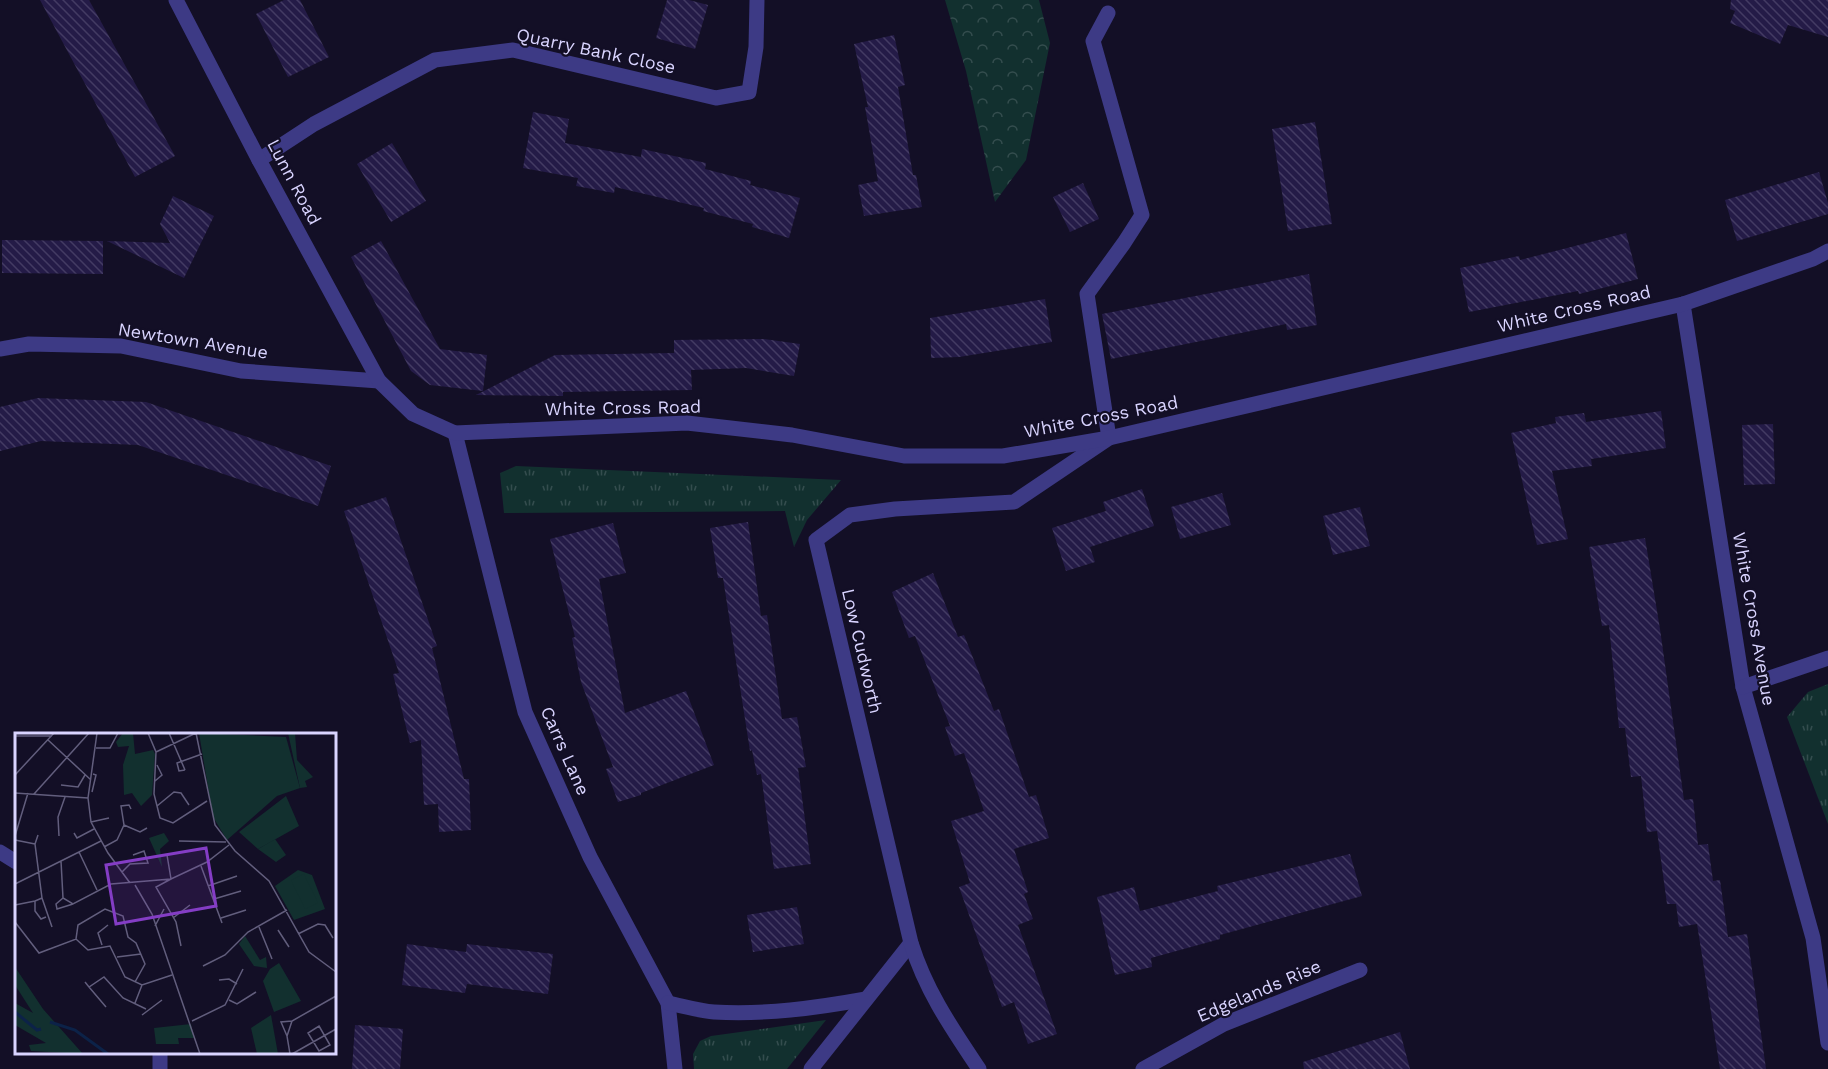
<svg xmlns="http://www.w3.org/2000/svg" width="1828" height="1069" font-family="'Work Sans',sans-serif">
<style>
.grass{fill:url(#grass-tufts)}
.forest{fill:url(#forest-crowns)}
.building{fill:url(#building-back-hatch)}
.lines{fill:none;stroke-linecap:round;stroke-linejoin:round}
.minor{stroke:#3d3a85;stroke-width:15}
.tertiary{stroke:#3d3a85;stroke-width:15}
.labels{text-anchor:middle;stroke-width:4.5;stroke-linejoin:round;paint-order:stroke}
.street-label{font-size:18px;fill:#d9d4ff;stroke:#130f26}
.inset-river{fill:none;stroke:#0c2248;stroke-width:3}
.inset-road{fill:none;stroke:#625e7d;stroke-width:1.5}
.view{fill:#843dc5;fill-opacity:0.15;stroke:#843dc5;stroke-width:3}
.inset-edge{fill:none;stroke:#d9d4ff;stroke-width:3}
</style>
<defs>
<pattern id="grass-tufts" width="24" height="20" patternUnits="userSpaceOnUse" patternTransform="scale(1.5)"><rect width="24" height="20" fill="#12302f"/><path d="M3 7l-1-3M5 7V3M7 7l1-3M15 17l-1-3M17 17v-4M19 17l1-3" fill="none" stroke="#344d4e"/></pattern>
<pattern id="forest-crowns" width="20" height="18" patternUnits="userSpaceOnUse" patternTransform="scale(1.5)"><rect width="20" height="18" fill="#12302f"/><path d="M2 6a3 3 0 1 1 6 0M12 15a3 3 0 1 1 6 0" fill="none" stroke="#344d4e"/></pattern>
<pattern id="building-back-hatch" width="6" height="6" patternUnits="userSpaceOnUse" patternTransform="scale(1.5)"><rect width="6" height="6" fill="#241b47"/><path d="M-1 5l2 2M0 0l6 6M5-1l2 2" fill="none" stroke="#433b63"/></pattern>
</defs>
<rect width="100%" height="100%" fill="#130f26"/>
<g class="grass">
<path d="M516 466 841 480 807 520 794 547 785 511 504 513 500 473Z"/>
<path d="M1828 684V824L1787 717 1808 692Z"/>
<path d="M826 1020 787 1069H694L693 1054 700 1041 711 1036Z"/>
</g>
<path class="forest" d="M945 0H1039L1050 43 1026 160 995 202 966 71Z"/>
<g class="building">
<path d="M40 0H89L175 156 135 177Z"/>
<path d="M284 0H300L329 57 288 77 256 14Z"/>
<path d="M667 0H689L708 5 695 49 656 38Z"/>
<path d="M1731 0H1828V37L1788 25 1780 44 1730 23 1735 11 1730 9Z"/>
<path d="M894 35 905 85 898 87 913 175H916L922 207 864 216 858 185 878 181 865 107H868L854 44Z"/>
<path d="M533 112 569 119 565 143 641 157 642 149 706 163 705 169 751 181 750 185 800 198 789 238 752 227 753 224 703 211 704 208 615 187 614 193 576 186 578 178 523 168Z"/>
<path d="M1315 122 1332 224 1288 231 1272 129Z"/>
<path d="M392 143 426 201 391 222 357 164Z"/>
<path d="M1819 172 1828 203V214L1737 241 1725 200Z"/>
<path d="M1083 183 1099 219 1070 232 1053 197Z"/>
<path d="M173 196 214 216 184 278 107 241 170 243 160 224Z"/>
<path d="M1626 233 1638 279 1579 294 1578 291 1469 312 1460 268 1519 256 1520 260Z"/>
<path d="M2 240 103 241V274L2 273Z"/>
<path d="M381 241 440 349 487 355 483 391 430 385 411 371 351 257Z"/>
<path d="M1309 274 1317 325 1287 330 1286 324 1111 359 1102 314Z"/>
<path d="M1045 299 1052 342 959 357 931 358 930 318Z"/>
<path d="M764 339 800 344 794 376 746 368 691 370 692 390 563 392V396L476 395 555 355 674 353V340Z"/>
<path d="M38 398 146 402 331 466 318 506 138 445 41 441 0 451V407Z"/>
<path d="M1661 411 1666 448 1591 459 1592 466 1552 471 1568 539 1537 545 1511 433 1556 423 1555 417 1584 413 1586 422Z"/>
<path d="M1773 424 1775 484 1744 485 1742 425Z"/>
<path d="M1142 489 1154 526 1090 547 1095 562 1066 571 1052 528 1106 511 1103 502Z"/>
<path d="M1222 493 1231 525 1180 539 1171 507Z"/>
<path d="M386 497 437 646 432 648 464 779H469L471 830 439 832 438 804 424 805 421 740 410 743 393 674 399 673 344 511Z"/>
<path d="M1360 507 1370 546 1333 555 1323 516Z"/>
<path d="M748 522 761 616 767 615 782 719 797 717 806 767 798 768 811 864 774 869 761 774 757 775 752 750 750 751 723 578H718L710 528Z"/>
<path d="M613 523 626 573 599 579 625 713 686 691 714 765 641 793V795L618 802 606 769 613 767 581 682 572 638 575 637 550 539Z"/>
<path d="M1645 538 1660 629 1684 800 1693 799 1698 845 1708 844 1713 881 1720 880 1728 937 1747 934 1766 1069H1720L1697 924 1679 927 1676 904H1667L1657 831 1647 832 1641 776 1631 777 1625 728H1619L1609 625 1602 626 1589 547Z"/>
<path d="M933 573 958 637 964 635 994 711 999 709 1029 797 1036 795 1049 838 1014 849 1028 892 1024 894 1033 919 1018 925 1057 1034 1028 1044 1014 1002 1002 1007 959 887 970 883 951 821 984 811 964 753 955 756 945 727 950 726 915 636 909 638 892 592Z"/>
<path d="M1350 854 1362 896 1220 935V939L1151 958 1152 967 1115 975 1097 897 1134 887 1140 911 1218 891 1217 886Z"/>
<path d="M797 907 804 944 753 952 747 915Z"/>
<path d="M407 944 466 952 467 944 553 954 548 994 467 984 465 993 402 985Z"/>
<path d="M355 1025 403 1029 400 1069H352Z"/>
<path d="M1400 1032 1410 1069H1304L1303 1062Z"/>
</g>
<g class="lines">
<g class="minor">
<path d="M259 160 314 124 435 60 513 50 716 98 749 92 756 47 757 0"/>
<path d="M1683 304 1743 687 1813 938 1828 1043"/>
<path d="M0 349 29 344 121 346 241 371 379 381"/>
<path d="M455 433 525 712 590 857 668 1003 675 1069"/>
<path d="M1743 687 1828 658"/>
<path d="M0 852 16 862"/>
<path d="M668 1003C683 1006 699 1011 714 1012 765 1015 816 1008 866 999"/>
<path d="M160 1069V1052"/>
<path d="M811 1069 911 943"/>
<path d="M979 1069C951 1027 926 991 911 943L816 540 850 515 895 509 1014 502 1109 438 1087 294 1124 243 1142 215 1093 41 1108 13"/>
<path d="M1143 1069 1224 1024 1360 970"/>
</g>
<path class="tertiary" d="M176 0 259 160 379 381 413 414 455 433 687 423 792 435 904 456H1003L1109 438 1683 304 1813 259 1828 251"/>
</g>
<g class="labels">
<g class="street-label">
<text transform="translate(596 51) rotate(12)" y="6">Quarry Bank Close</text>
<text transform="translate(294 182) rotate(62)" y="6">Lunn Road</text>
<text transform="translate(1574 309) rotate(-13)" y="6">White Cross Road</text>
<text transform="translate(193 341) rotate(9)" y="6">Newtown Avenue</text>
<text transform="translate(623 408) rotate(-1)" y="6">White Cross Road</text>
<text transform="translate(1101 417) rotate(-11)" y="6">White Cross Road</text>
<text transform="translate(1754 619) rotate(80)" y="6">White Cross Avenue</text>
<text transform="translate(862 651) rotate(77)" y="6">Low Cudworth</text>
<text transform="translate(565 751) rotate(66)" y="6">Carrs Lane</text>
<text transform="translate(1259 991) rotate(-23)" y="6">Edgelands Rise</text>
</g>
</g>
<g transform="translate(15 733)">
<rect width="321" height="321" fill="#130f26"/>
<path d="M260 106 271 122 261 129 243 116ZM230 203 245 227 251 224 252 235 239 233 224 211ZM256 282 263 321H242L236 295ZM176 291 179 305H163L164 311H141L139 295Z" fill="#12302f"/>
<path d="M273 0H280L282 27 298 44 290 48 292 54 285 55ZM149 100 154 108 145 116 147 134 134 105ZM283 137 297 142 310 176 279 187 260 153ZM0 234 28 276 68 321 16 318 14 312 31 310 0 292V270L18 280 0 252Z" fill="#12302f"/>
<path d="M108 0H118L120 21 138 17 140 21 137 62 126 73 117 60 109 62 108 32 114 13 103 14 101 9Z" fill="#12302f"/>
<path d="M271 63 284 93 243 116 224 99ZM264 230 286 268 259 279 248 248 255 236Z" fill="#12302f"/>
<path d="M184 0 271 4 285 55 262 63 212 107 198 84ZM289 141 303 170 290 176 276 147Z" fill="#12302f"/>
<path class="inset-river" d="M0 279 22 297 26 296M35 289 60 297 93 321"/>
<path class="inset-road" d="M82 0 73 65 76 89 93 120 115 150M133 0 141 19 139 61 145 85 158 90 192 68M154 0 170 37M181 0 200 92 220 118 254 148 294 219 321 239M0 3H37M33 7 76 47M81 15H95L103 0M141 19 181 0M170 37 164 38 162 30 187 21M0 42 39 0M140 48 147 42 142 32M46 52 63 54 70 42M77 59 81 42 78 41M0 60 73 65M19 61 74 0M142 73 159 59 166 60 174 72M76 89 94 85M109 92 125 99 132 95M59 100 62 105 79 96M23 102 20 111 27 165 37 194M0 103 13 60M44 103 43 84 50 64M0 107 20 111M164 108 211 109M89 114 102 107 109 92 106 73 114 72 116 76M64 119 82 157M152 122 156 146 141 154 161 189 166 213M46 128 48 165 58 171 96 151 156 146 192 129 214 112M186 133 207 190M107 139 115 131 133 130 129 118 118 122M0 151 86 108M120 152 137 181 185 321M193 153 222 143M27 165 20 168V178L26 186 31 184M48 165 41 171 42 176 58 171M199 166 226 158M0 172 20 168M158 185 175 172M206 185 231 177M0 189 24 220 61 206 73 217 95 213 110 244 127 252 157 242M140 193 149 176M244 194 257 226M263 197 274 214M283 201 303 191 310 192 318 205M61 206 63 192 90 176 108 183 113 204 121 210 130 231 120 249M87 212 83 200 93 192M102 224 126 221M188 233 210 222 233 199 272 177M204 247 214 246 222 251M70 249 74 254 89 244 108 265 131 276M74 254 91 274M214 267 222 271 241 259M120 270 127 252M127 282 147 267M177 288 210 272 228 236M304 293 315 312 304 318 293 300ZM272 303 266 289 277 288M275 321 272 303 277 288 321 263M277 321 321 296"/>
<path class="view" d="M191 115 201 173 101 191 91 132Z"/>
<rect width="321" height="321" class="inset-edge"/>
</g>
</svg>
